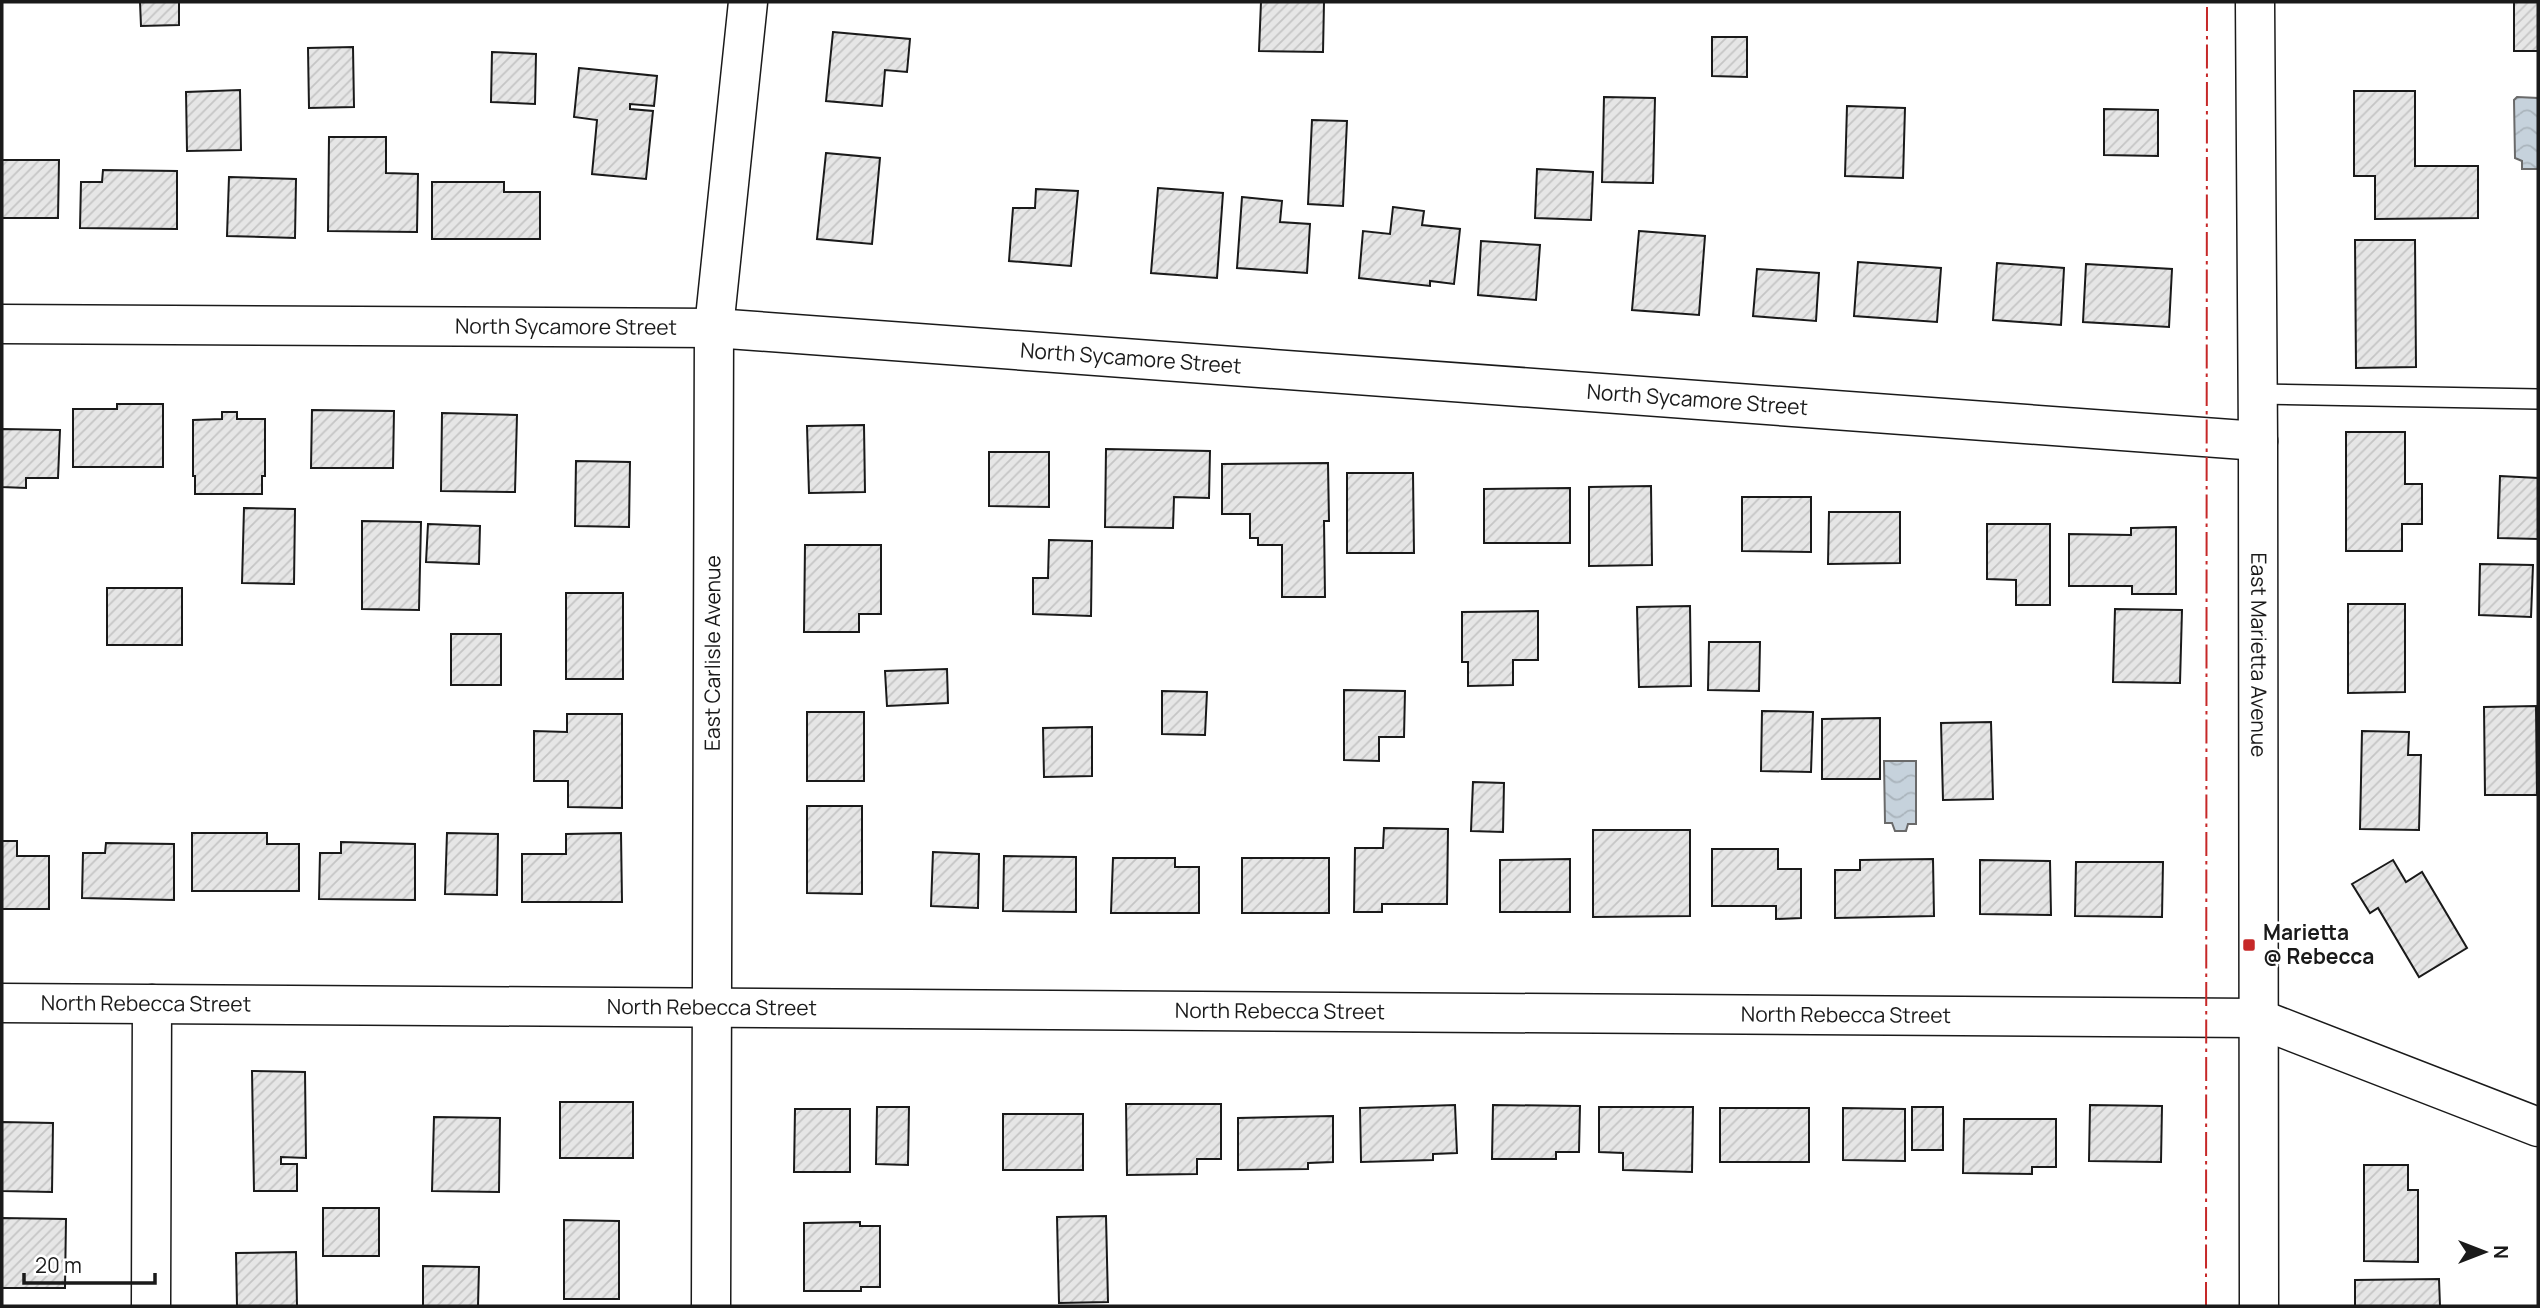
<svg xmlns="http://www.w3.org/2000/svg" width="2540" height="1308" font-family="Manrope,sans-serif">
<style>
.water{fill:url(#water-waves);stroke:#6a6a6a;stroke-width:2}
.building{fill:url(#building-hatch);stroke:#1a1a1a;stroke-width:2}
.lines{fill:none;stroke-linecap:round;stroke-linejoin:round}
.service-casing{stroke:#1a1a1a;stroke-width:22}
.minor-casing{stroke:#1a1a1a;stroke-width:41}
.service{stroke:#fff;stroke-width:19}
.minor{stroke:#fff;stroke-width:38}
.power{stroke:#c62828;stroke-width:2;stroke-dasharray:24 5 3.5 5;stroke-linecap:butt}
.poi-dot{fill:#c62828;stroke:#fff;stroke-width:2.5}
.labels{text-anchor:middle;stroke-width:5;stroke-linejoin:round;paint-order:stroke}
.street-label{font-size:21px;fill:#1a1a1a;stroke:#fff}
.poi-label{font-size:21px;font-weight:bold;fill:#1a1a1a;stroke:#fff;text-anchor:start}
</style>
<defs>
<pattern id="water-waves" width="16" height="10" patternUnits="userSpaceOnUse" patternTransform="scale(1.75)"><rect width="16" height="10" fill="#c6d2dc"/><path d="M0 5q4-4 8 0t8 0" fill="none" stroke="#aab4bc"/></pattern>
<pattern id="building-hatch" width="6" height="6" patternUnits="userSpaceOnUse" patternTransform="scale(1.75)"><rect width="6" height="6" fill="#e6e6e6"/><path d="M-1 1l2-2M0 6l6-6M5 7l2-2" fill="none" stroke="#c5c5c5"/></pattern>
</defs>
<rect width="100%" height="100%" fill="#fff"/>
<g class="water">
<path d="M2517 97 2538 98V169H2522V161L2515 158 2514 100Z"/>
<path d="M1884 761H1916V824H1908L1906 831H1895L1892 823H1885Z"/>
</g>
<g class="building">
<path d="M140 2H179V25L141 26Z"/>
<path d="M1261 2H1324L1323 52 1259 51Z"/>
<rect x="2514" y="2" width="24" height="49"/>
<path d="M833 32 910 39 907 72 885 70 882 106 826 101Z"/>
<path d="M1712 37H1747V77L1712 76Z"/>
<path d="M353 47 354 107 309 108 308 48Z"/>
<path d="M492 52 536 54 535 104 491 102Z"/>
<path d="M579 68 657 76 654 106 630 104V109L653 111 646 179 592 174 597 120 574 117Z"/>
<path d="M240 90 241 150 187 151 186 92Z"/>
<path d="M2354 91H2415V166H2478V218L2375 219V176H2354Z"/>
<path d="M1604 97 1655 98 1653 183 1602 182Z"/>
<path d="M1847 106 1905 108 1903 178 1845 176Z"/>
<path d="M2104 109 2158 110V156L2104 155Z"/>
<path d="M1312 120 1347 121 1343 206 1308 204Z"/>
<path d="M329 137H386V173L418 174 417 232 328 231Z"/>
<path d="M826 153 880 158 872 244 817 239Z"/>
<path d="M2 160H59L58 218H2Z"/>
<path d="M1537 169 1593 172 1591 220 1535 218Z"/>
<path d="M103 170 177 171V229L80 228 81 182H102Z"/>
<path d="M229 177 296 179 295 238 227 236Z"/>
<path d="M432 182H504V192H540V239H432Z"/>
<path d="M1158 188 1223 193 1217 278 1151 273Z"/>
<path d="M1036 189 1078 191 1071 266 1009 261 1013 208H1035Z"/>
<path d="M1242 197 1282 201 1280 222 1310 224 1307 273 1237 268Z"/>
<path d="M1393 207 1424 211 1422 225 1460 229 1454 284 1430 281V286L1359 278 1363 231 1390 234Z"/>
<path d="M1639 231 1705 236 1699 315 1632 310Z"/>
<path d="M2355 240H2415L2416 367 2356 368Z"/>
<path d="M1481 241 1540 245 1536 300 1478 295Z"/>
<path d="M1858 262 1941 268 1937 322 1854 316Z"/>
<path d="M1997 263 2064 268 2061 325 1993 320Z"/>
<path d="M2086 264 2172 269 2169 327 2083 322Z"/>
<path d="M1757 269 1819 273 1816 321 1753 316Z"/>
<path d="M117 404H163V467H73V409H117Z"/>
<path d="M312 410 394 411 393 468H311Z"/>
<path d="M222 412H237V419H265V476H262V494H195V476H193V420L222 419Z"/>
<path d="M442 413 517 415 515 492 441 491Z"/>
<path d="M864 425 865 492 809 493 807 426Z"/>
<path d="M2 429 60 430 58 478H26V488L2 487Z"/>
<path d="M2346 432H2405V484H2422V524H2402V551H2346Z"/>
<path d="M1106 449 1210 451 1209 498 1174 497 1173 528 1105 527Z"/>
<path d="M989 452H1049V507L989 506Z"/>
<path d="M576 461 630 462 629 527 575 526Z"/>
<path d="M1328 463 1329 521H1324L1325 597H1282V545H1258V538H1250V514H1222V464Z"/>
<path d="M1347 473H1413L1414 553H1347Z"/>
<path d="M2500 476 2538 478V539L2498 538Z"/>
<path d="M1651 486 1652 565 1589 566V487Z"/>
<path d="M1570 488V543H1484V489Z"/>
<path d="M1742 497H1811V552L1742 551Z"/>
<path d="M244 508 295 509 294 584 242 583Z"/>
<path d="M1829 512H1900V563L1828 564Z"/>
<path d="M362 521 421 522 419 610 362 609Z"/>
<path d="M428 524 480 526 479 564 426 562Z"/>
<path d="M1987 524H2050V605H2016V580L1987 579Z"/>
<path d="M2176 527V594H2132V586H2069V534L2131 535V528Z"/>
<path d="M1049 540 1092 541 1091 616 1033 614V578H1048Z"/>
<path d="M805 545H881V614H859V632H804Z"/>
<path d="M2480 564 2533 565 2531 617 2479 615Z"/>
<rect x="107" y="588" width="75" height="57"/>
<rect x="566" y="593" width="57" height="86"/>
<path d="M2348 604H2405V692L2348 693Z"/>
<path d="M1690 606 1691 686 1639 687 1637 607Z"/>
<path d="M2115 609 2182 610 2180 683 2113 682Z"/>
<path d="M1538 611V660H1513V685L1468 686V662H1462V612Z"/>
<rect x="451" y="634" width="50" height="51"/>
<path d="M1709 642H1760L1759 691 1708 690Z"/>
<path d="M947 669 948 703 887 706 885 671Z"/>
<path d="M1344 690 1405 691 1404 737H1379V761L1344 760Z"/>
<path d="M1162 691 1207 692 1205 735 1162 734Z"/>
<path d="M2536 706 2537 795H2485L2484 707Z"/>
<path d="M1762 711 1813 712 1811 772 1761 771Z"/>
<rect x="807" y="712" width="57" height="69"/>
<path d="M567 714H622V808L568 807V781H534V731L567 732Z"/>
<path d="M1880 718V779H1822V719Z"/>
<path d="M1991 722 1993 799 1943 800 1941 723Z"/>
<path d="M1092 727V776L1044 777 1043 728Z"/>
<path d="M2362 731 2409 732 2408 755H2421L2419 830 2360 829Z"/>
<path d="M1473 782 1504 783 1503 832 1471 831Z"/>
<path d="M807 806H862V894L807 893Z"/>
<path d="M1384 828 1448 829 1447 904H1382V912H1354L1355 848H1383Z"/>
<path d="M1593 830H1690V916L1593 917Z"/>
<path d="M192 833H267V844H299V891H192Z"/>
<path d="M447 833 498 834 497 895 445 894Z"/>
<path d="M621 833 622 902H522V854H566V834Z"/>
<path d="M2 841H17V856H49V909H2Z"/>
<path d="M341 842 415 844V900L319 899 320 853H341Z"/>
<path d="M106 843 174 844V900L82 898 83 853H105Z"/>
<path d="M1712 849H1778V869H1801V918L1776 919V906H1712Z"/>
<path d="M933 852 979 854 978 908 931 906Z"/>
<path d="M1004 856 1076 857V912L1003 911Z"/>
<path d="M1113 858H1175V867H1199V913H1111Z"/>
<rect x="1242" y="858" width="87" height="55"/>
<path d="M1570 859V912H1500V860Z"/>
<path d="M1933 859 1934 916 1835 918V870H1860V860Z"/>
<path d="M1980 860 2050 861 2051 915 1980 914Z"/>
<path d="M2393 860 2406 882 2422 872 2467 948 2419 977 2378 908 2370 913 2352 884Z"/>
<path d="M2076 862H2163L2162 917 2075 916Z"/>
<path d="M252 1071 305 1072 306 1158 281 1157V1164H297V1191H254Z"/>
<rect x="560" y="1102" width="73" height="56"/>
<path d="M1126 1104H1221V1159H1197V1174L1127 1175Z"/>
<path d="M1455 1105 1457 1153 1433 1154V1160L1361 1162 1360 1108Z"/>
<path d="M1493 1105 1580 1106 1579 1152H1556V1159H1492Z"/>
<path d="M2090 1105 2162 1106 2161 1162 2089 1161Z"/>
<path d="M877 1107H909L908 1165 876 1164Z"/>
<path d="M1599 1107H1693L1692 1172 1623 1170V1153L1599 1152Z"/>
<rect x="1912" y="1107" width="31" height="43"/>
<rect x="1720" y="1108" width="89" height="54"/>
<path d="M1843 1108 1905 1109V1161L1843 1160Z"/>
<path d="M795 1109H850V1172H794Z"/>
<rect x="1003" y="1114" width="80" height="56"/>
<path d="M1333 1116V1162L1308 1163V1169L1238 1170V1118Z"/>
<path d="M434 1117 500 1118 499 1192 432 1191Z"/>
<path d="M1964 1119H2056V1167H2032V1174L1963 1173Z"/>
<path d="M2 1122 53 1123 52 1192 2 1191Z"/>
<path d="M2364 1165H2408V1190H2418V1262L2364 1261Z"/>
<rect x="323" y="1208" width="56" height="48"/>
<path d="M1106 1216 1108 1302 1059 1303 1057 1217Z"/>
<path d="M2 1218 66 1219 65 1288H2Z"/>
<path d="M564 1220 619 1221V1299H564Z"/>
<path d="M860 1222V1226H880V1287H861V1291H804V1223Z"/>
<path d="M296 1252 297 1306H237L236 1253Z"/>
<path d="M423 1266 479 1267 478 1306H423Z"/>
<path d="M2439 1279 2440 1306H2355V1280Z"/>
</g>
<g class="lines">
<defs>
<path id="service" d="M2257 394 2538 399"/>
<g id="minor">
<path id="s1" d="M2255 2 2258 441 2259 1306"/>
<path id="s2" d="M2 324 714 328 2258 441"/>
<path id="s3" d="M2 1003 2257 1018 2538 1127"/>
<path d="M151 1306 152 1004"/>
<path id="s4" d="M711 1306 714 328 748 2"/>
</g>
</defs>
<use href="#service" class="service-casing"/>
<use href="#minor" class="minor-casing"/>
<use href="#service" class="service"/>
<use href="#minor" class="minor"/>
<path class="power" d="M2206 1306 2207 2"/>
</g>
<rect class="poi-dot" x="2242" y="938" width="14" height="14" rx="3.5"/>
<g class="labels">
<g class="street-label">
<text dy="7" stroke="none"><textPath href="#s2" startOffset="564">North Sycamore Street</textPath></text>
<text dy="7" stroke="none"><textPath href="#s2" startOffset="1130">North Sycamore Street</textPath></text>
<text dy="7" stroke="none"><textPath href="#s2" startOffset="1698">North Sycamore Street</textPath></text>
<text dy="7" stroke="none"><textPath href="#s4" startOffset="653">East Carlisle Avenue</textPath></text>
<text dy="7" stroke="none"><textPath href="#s1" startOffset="653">East Marietta Avenue</textPath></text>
<text dy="7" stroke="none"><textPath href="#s3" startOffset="144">North Rebecca Street</textPath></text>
<text dy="7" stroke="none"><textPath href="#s3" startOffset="710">North Rebecca Street</textPath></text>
<text dy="7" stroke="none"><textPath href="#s3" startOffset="1278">North Rebecca Street</textPath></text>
<text dy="7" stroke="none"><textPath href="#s3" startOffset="1844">North Rebecca Street</textPath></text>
</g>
<g class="poi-label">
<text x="2263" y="940">Marietta<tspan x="2263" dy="24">@ Rebecca</tspan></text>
</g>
</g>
<rect width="2540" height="1308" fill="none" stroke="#1a1a1a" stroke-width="7"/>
<g transform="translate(2484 1252) rotate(90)" stroke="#ffffff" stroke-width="5" paint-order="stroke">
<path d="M0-5L12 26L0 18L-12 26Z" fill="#1a1a1a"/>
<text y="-10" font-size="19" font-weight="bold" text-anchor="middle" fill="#1a1a1a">N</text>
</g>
<path d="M24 1273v10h131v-10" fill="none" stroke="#1a1a1a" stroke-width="3.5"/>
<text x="35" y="1273" font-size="21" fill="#1a1a1a" stroke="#ffffff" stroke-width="5" paint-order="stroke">20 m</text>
</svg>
